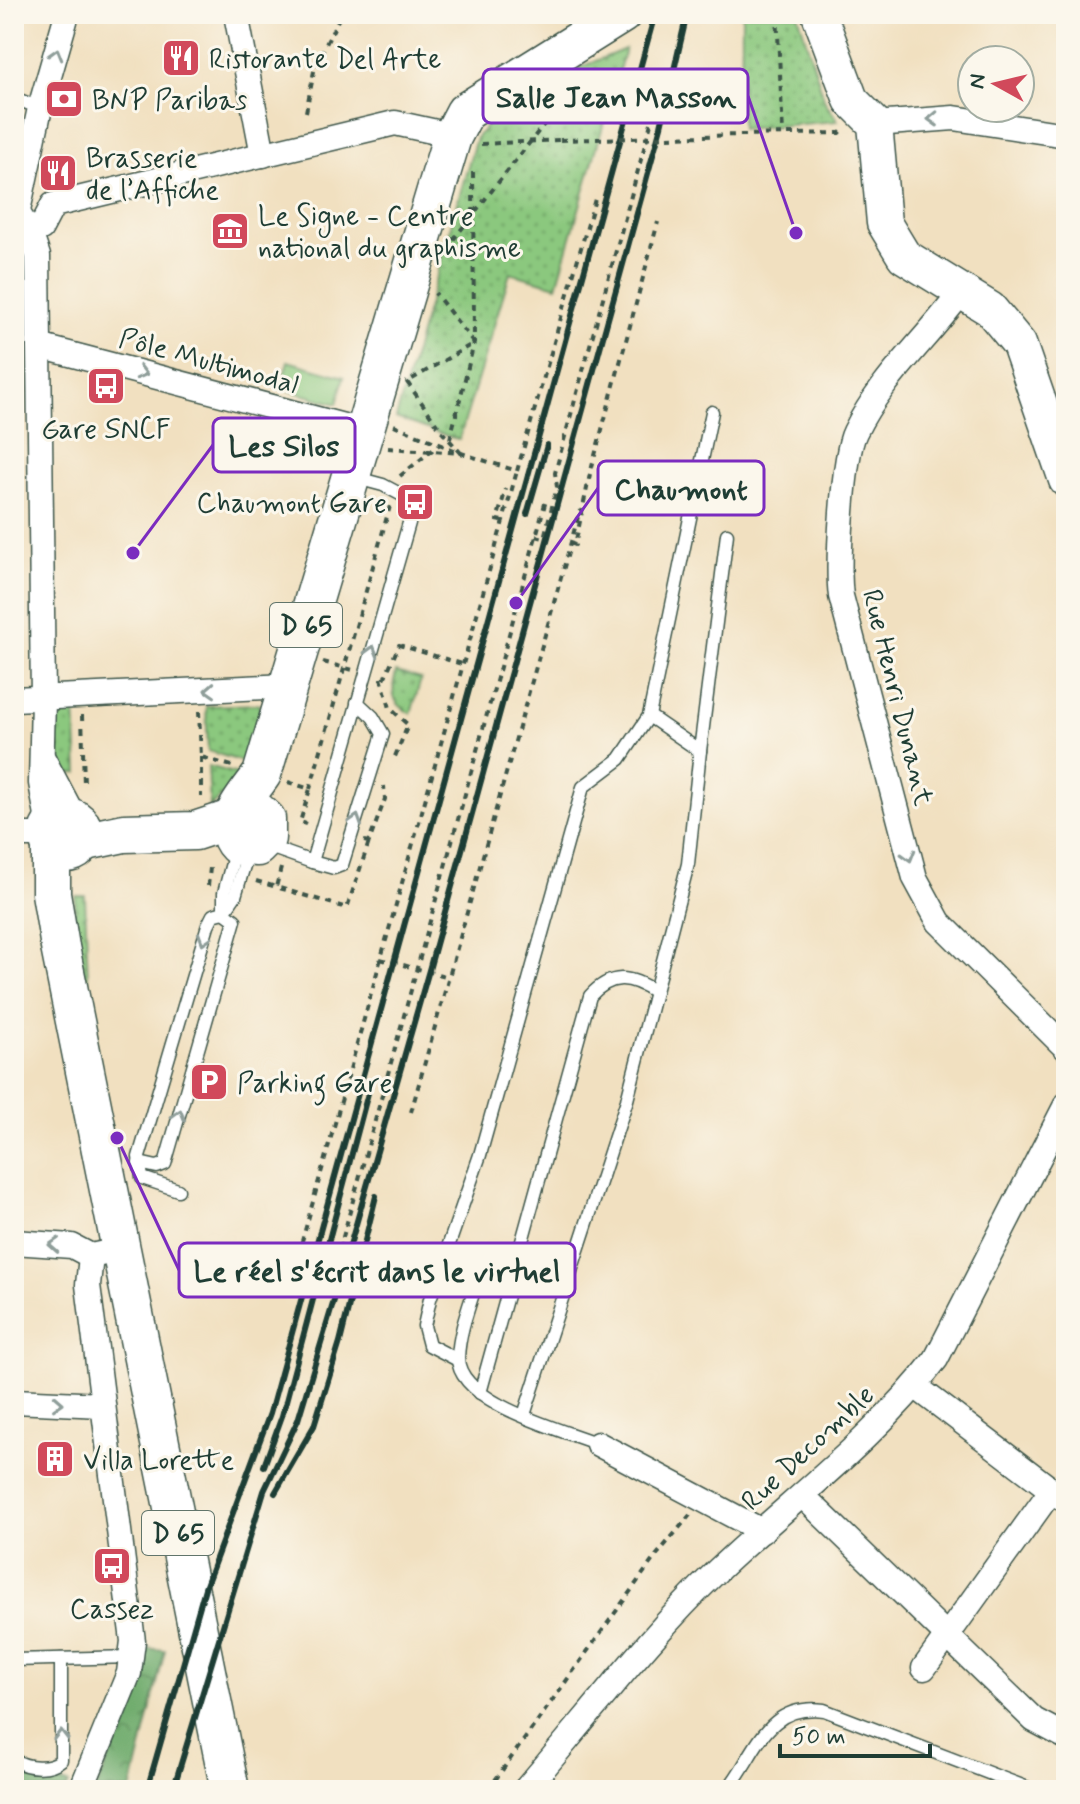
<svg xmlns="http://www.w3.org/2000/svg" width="1080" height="1804" font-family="Mynerve,sans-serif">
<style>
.grass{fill:#8bc87e;stroke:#558259;stroke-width:2}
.forest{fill:url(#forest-crowns);stroke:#487450;stroke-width:2}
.garden{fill:url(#garden-dots);stroke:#558259;stroke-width:2}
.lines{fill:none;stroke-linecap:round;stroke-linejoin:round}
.lane-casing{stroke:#3e5549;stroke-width:15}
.street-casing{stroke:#3e5549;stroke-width:27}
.secondary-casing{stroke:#3e5549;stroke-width:37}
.primary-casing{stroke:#3e5549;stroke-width:41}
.path{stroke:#3e5549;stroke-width:4;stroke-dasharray:6 6;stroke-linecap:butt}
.lane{stroke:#fff;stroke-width:12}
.street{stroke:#fff;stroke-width:24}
.secondary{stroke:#fff;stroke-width:34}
.primary{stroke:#fff;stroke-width:38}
.rail{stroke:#1f3d34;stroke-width:6}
.path-bridge{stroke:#3e5549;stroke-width:4;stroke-dasharray:6 6;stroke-linecap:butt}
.oneway{stroke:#8f9e9a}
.labels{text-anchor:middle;stroke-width:6;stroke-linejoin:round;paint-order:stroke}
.shield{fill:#fbf7ec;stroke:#61756b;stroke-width:2}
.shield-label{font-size:26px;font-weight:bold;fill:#1f3d34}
.poi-label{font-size:28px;fill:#1f3d34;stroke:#fbf7ec;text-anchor:start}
.street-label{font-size:28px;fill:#1f3d34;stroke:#fbf7ec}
.leader{fill:none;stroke:#7b2cbf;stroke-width:3}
.callout-dot{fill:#7b2cbf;stroke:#fbf7ec;stroke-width:3}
.callout{fill:#fbf7ec;stroke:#7b2cbf;stroke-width:3}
.callout-label{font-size:30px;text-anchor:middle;font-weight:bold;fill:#1f3d34}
</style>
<defs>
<pattern id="forest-crowns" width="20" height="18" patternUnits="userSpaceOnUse" patternTransform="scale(2)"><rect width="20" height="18" fill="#70ac6d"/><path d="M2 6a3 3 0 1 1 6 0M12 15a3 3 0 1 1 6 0" fill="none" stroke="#5b8d5a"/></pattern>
<pattern id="garden-dots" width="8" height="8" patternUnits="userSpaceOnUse" patternTransform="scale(2)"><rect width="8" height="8" fill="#8bc87e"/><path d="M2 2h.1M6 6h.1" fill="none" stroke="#71a468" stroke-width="1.8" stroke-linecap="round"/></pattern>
</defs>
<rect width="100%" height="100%" fill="#fbf7ec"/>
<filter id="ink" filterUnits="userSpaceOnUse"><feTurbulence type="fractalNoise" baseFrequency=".0125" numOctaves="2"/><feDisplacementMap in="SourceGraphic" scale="16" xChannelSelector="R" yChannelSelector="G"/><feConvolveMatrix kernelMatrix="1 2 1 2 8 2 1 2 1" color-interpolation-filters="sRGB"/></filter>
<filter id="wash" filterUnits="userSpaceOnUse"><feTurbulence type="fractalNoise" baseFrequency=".006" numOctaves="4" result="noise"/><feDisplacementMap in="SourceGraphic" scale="32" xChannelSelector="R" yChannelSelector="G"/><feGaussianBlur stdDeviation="1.8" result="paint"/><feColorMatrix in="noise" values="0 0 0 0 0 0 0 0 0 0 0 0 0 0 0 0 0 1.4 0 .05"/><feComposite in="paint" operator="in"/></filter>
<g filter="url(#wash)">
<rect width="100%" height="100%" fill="#f1e0c0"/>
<path class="grass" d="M288 361 344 377 337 404 280 388Z"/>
<g class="forest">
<path d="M146 1648 165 1650 131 1790H96L138 1689Z"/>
<path d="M14 1775 69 1784 66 1790H14Z"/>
</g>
<g class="garden">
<path d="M742 14H798L825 102 838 121 741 129Z"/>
<path d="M625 49 557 286 510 273 459 440 396 418 476 138C516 86 567 74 625 49Z"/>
<path d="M396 672 421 679 411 714C391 702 391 694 396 672Z"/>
<path d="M259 704 261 715 243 762 208 751 206 706Z"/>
<path d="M66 709H75L78 773 63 774 56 740 57 718Z"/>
<path d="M208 766 245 776 210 807Z"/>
<path d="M76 896H85L89 1012 74 915Z"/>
</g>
</g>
<g filter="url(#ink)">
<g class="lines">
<defs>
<g id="lane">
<path d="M14 98 40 108"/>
<path d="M700 751 727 534"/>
<path d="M264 845 312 862 415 502 383 485 353 477"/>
<path d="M312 862 334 868 342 865 383 734 373 717 357 702"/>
<path d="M139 1163 157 1167 165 1164 235 920 224 912 235 896 248 852"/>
<path d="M178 1190 142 1178 139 1157 208 925 213 915 224 912V893L236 848"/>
<path d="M481 1268C473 1297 459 1328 458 1358 458 1403 563 1430 598 1444"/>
<path d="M458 1360 429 1345 424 1326 430 1299 480 1155 583 787 620 759 649 716 712 412"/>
<path d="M480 1393 590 996C611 973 630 975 655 992"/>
<path d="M524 1415 627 1100 688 864 700 751 649 716"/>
<path d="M14 1660 132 1657"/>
<path d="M14 1760C27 1768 49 1770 61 1760V1659"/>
<path d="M727 1790C757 1753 765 1703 824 1710L1033 1790"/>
</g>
<g id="street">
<path d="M236 14 263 155"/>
<path d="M875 124 954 118 1066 135"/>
<path d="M14 207 30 232 38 256 43 699 41 783 49 827"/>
<path d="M18 211 40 108 67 14"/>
<path d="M41 228 53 205 395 123 441 133"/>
<path d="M962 291C928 338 880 380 855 432 843 456 837 567 841 596L915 878 939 922 1066 1048"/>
<path d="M39 346 363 431"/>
<path d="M14 699 287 686"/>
<path d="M44 760 75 819"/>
<path d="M14 835H48"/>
<path d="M14 1242 72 1246 91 1256 105 1253"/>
<path d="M915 1386 1066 1501"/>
<path d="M14 1401 102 1405"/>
<path d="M598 1444 762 1531"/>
<path d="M804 1497 1034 1720 1066 1737"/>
<path d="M924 1668 1051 1491"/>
<path d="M81 1790 129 1673 133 1641 88 1285 91 1256"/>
<path d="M525 1790C588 1717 648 1637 718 1570 791 1501 874 1440 936 1359L1066 1105"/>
</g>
<path id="secondary" d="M819 14 851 100 875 124 884 223 904 256 990 309 1019 344 1066 480"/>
<g id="primary">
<path d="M239 811H257L266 819V838L257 847 237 845C217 825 249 794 262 774L452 137 465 112 622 14"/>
<circle cx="66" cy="835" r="18"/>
<path d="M82 842 124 833 195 831 231 819"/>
<path d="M51 845V893L60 947 230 1790"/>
</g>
</defs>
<use href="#lane" class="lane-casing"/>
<use href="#street" class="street-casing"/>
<use href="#secondary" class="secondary-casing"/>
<use href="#primary" class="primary-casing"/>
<g class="path">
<path d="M777 14 783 134"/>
<path d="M306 112 315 66 341 14"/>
<path d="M740 135 840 133 845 128"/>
<path d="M481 144 560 140"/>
<path d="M453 240 586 71"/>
<path d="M394 425 461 453 444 434 407 382 474 343 435 293"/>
<path d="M450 439 474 343 473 171"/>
<path d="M388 448 461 453 517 471 595 199"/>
<path d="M400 476 440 444 444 434"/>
<path d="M502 521 497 520 506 489"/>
<path d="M536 536 544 538 557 487 555 473 657 101"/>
<path d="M570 543 575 545 590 474 658 222"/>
<path d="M323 662 353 670"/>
<path d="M381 678 390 708 408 725 394 759"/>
<path d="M384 679 399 645 462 664"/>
<path d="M199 711 201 757 232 766"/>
<path d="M82 715 84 785"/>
<path d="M201 757V797"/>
<path d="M288 782 310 789 300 822 306 824"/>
<path d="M310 789 390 506"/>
<path d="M364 841 369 842 385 799 384 786"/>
<path d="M281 868 276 887 347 908 369 842"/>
<path d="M256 881 276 887"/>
<path d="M208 886 210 868"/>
<path d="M380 959 449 977"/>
<path d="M411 1112 580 510"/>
<path d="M292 1277 517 471"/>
<path d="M330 1284 546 500"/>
<path d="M488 1790 655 1557 690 1515"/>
</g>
<use href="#lane" class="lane"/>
<use href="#street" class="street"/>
<use href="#secondary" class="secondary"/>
<use href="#primary" class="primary"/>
<g class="rail">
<path d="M527 514 547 445"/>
<path d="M264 1466 282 1416 368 1093"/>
<path d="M275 1493 314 1426 340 1342 376 1196"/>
<path d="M147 1790 205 1588 270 1413 655 14"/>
<path d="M173 1790 264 1491 298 1420 338 1287 429 970 661 126 687 14"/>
</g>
<path class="path-bridge" d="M560 140 740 135"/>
</g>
<defs><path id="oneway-chevron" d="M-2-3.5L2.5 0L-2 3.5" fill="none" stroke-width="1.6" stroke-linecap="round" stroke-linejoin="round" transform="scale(2)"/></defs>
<g class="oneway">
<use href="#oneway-chevron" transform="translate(56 54) rotate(-74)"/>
<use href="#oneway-chevron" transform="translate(933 119) rotate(178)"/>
<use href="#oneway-chevron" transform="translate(142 373) rotate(15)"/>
<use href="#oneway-chevron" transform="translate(372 651) rotate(-74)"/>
<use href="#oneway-chevron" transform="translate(210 690) rotate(177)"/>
<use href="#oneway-chevron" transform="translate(356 820) rotate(-72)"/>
<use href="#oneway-chevron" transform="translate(909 856) rotate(74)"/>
<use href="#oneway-chevron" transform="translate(204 939) rotate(107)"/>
<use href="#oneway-chevron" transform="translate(179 1115) rotate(-74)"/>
<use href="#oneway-chevron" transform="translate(54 1245) rotate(-177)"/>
<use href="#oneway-chevron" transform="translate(58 1403) rotate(3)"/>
<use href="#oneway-chevron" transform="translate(61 1735) rotate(-90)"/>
</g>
</g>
<defs>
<symbol id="restaurant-square" viewBox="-11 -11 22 22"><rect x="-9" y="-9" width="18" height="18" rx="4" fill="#d1495b" stroke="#fbf7ec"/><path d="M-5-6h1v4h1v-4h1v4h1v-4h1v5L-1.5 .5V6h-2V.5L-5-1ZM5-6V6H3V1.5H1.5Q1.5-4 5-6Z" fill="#fff"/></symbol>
<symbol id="bank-square" viewBox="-11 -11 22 22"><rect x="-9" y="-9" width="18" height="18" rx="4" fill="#d1495b" stroke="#fbf7ec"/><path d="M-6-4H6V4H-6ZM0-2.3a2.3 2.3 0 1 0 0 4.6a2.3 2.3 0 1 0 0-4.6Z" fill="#fff"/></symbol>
<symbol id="museum-square" viewBox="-11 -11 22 22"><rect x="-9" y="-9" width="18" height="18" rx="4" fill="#d1495b" stroke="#fbf7ec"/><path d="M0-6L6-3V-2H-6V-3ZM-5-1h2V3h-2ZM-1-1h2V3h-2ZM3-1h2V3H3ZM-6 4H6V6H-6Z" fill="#fff"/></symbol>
<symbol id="bus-square" viewBox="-11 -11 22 22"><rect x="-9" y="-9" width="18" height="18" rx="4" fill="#d1495b" stroke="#fbf7ec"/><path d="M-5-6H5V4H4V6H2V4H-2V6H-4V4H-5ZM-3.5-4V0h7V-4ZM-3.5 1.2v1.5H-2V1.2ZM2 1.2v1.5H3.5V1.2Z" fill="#fff"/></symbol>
<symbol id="parking-square" viewBox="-11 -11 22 22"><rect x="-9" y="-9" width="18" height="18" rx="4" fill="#d1495b" stroke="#fbf7ec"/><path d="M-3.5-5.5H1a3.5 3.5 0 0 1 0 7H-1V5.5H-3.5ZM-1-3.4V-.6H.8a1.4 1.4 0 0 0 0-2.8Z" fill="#fff"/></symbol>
<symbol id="building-square" viewBox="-11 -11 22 22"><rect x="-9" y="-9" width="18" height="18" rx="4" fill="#d1495b" stroke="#fbf7ec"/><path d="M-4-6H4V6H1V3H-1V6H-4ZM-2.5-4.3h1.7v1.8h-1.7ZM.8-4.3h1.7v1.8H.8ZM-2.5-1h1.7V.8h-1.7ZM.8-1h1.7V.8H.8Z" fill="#fff"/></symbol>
</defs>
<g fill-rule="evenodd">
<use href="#restaurant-square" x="159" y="36" width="44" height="44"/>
<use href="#bank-square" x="42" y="77" width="44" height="44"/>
<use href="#restaurant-square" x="36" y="151" width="44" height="44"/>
<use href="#museum-square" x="208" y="209" width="44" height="44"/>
<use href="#bus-square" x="84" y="364" width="44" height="44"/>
<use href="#bus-square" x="393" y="480" width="44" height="44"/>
<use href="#parking-square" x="187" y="1060" width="44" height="44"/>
<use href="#building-square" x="33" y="1437" width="44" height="44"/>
<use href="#bus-square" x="90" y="1544" width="44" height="44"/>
</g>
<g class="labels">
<g class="shield">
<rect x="270" y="603" width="72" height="44" rx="6"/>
<rect x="142" y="1511" width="72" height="44" rx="6"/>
</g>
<g class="shield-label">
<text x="306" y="634">D 65</text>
<text x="178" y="1542">D 65</text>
</g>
<g class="poi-label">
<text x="209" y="68">Ristorante Del Arte</text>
<text x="92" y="109">BNP Paribas</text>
<text x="86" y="167">Brasserie<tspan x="86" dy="32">de l’Affiche</tspan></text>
<text x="258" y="225">Le Signe - Centre<tspan x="258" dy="32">national du graphisme</tspan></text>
<text x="106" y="438" text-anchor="middle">Gare SNCF</text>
<text x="387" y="512" text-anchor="end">Chaumont Gare</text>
<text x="237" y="1092">Parking Gare</text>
<text x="83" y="1469">Villa Lorette</text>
<text x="112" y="1618" text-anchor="middle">Cassez</text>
</g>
<g class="street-label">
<text transform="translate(209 360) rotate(15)" y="10">Pôle Multimodal</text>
<text transform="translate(899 697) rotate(76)" y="10">Rue Henri Dunant</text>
<text transform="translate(807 1447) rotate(-43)" y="10">Rue Decomble</text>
</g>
</g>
<path class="leader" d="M796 233L748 96M133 553L213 445M516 603L598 488M117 1138L179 1270"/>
<g class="callout-dot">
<circle cx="796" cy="233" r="8"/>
<circle cx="133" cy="553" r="8"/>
<circle cx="516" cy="603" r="8"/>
<circle cx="117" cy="1138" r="8"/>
</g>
<g class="callout">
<rect x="483" y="69" width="265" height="54" rx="8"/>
<rect x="213" y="418" width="142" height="54" rx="8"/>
<rect x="598" y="461" width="166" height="54" rx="8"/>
<rect x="179" y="1243" width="396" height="54" rx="8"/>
</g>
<g class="callout-label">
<text x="616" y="107">Salle Jean Masson</text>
<text x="284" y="456">Les Silos</text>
<text x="681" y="499">Chaumont</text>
<text x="377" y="1281">Le réel s'écrit dans le virtuel</text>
</g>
<rect width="1080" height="1804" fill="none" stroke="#fbf7ec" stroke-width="48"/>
<g transform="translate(996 84) rotate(278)"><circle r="38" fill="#fbf7ec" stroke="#a3ada2" stroke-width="2"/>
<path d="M0-6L14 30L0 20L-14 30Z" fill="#d1495b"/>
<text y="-12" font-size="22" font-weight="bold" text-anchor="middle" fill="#1f3d34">N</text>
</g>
<path d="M780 1744v12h150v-12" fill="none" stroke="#1f3d34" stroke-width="4"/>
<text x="792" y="1744" font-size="24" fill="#1f3d34" stroke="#fbf7ec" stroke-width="6" paint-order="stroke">50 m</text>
</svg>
